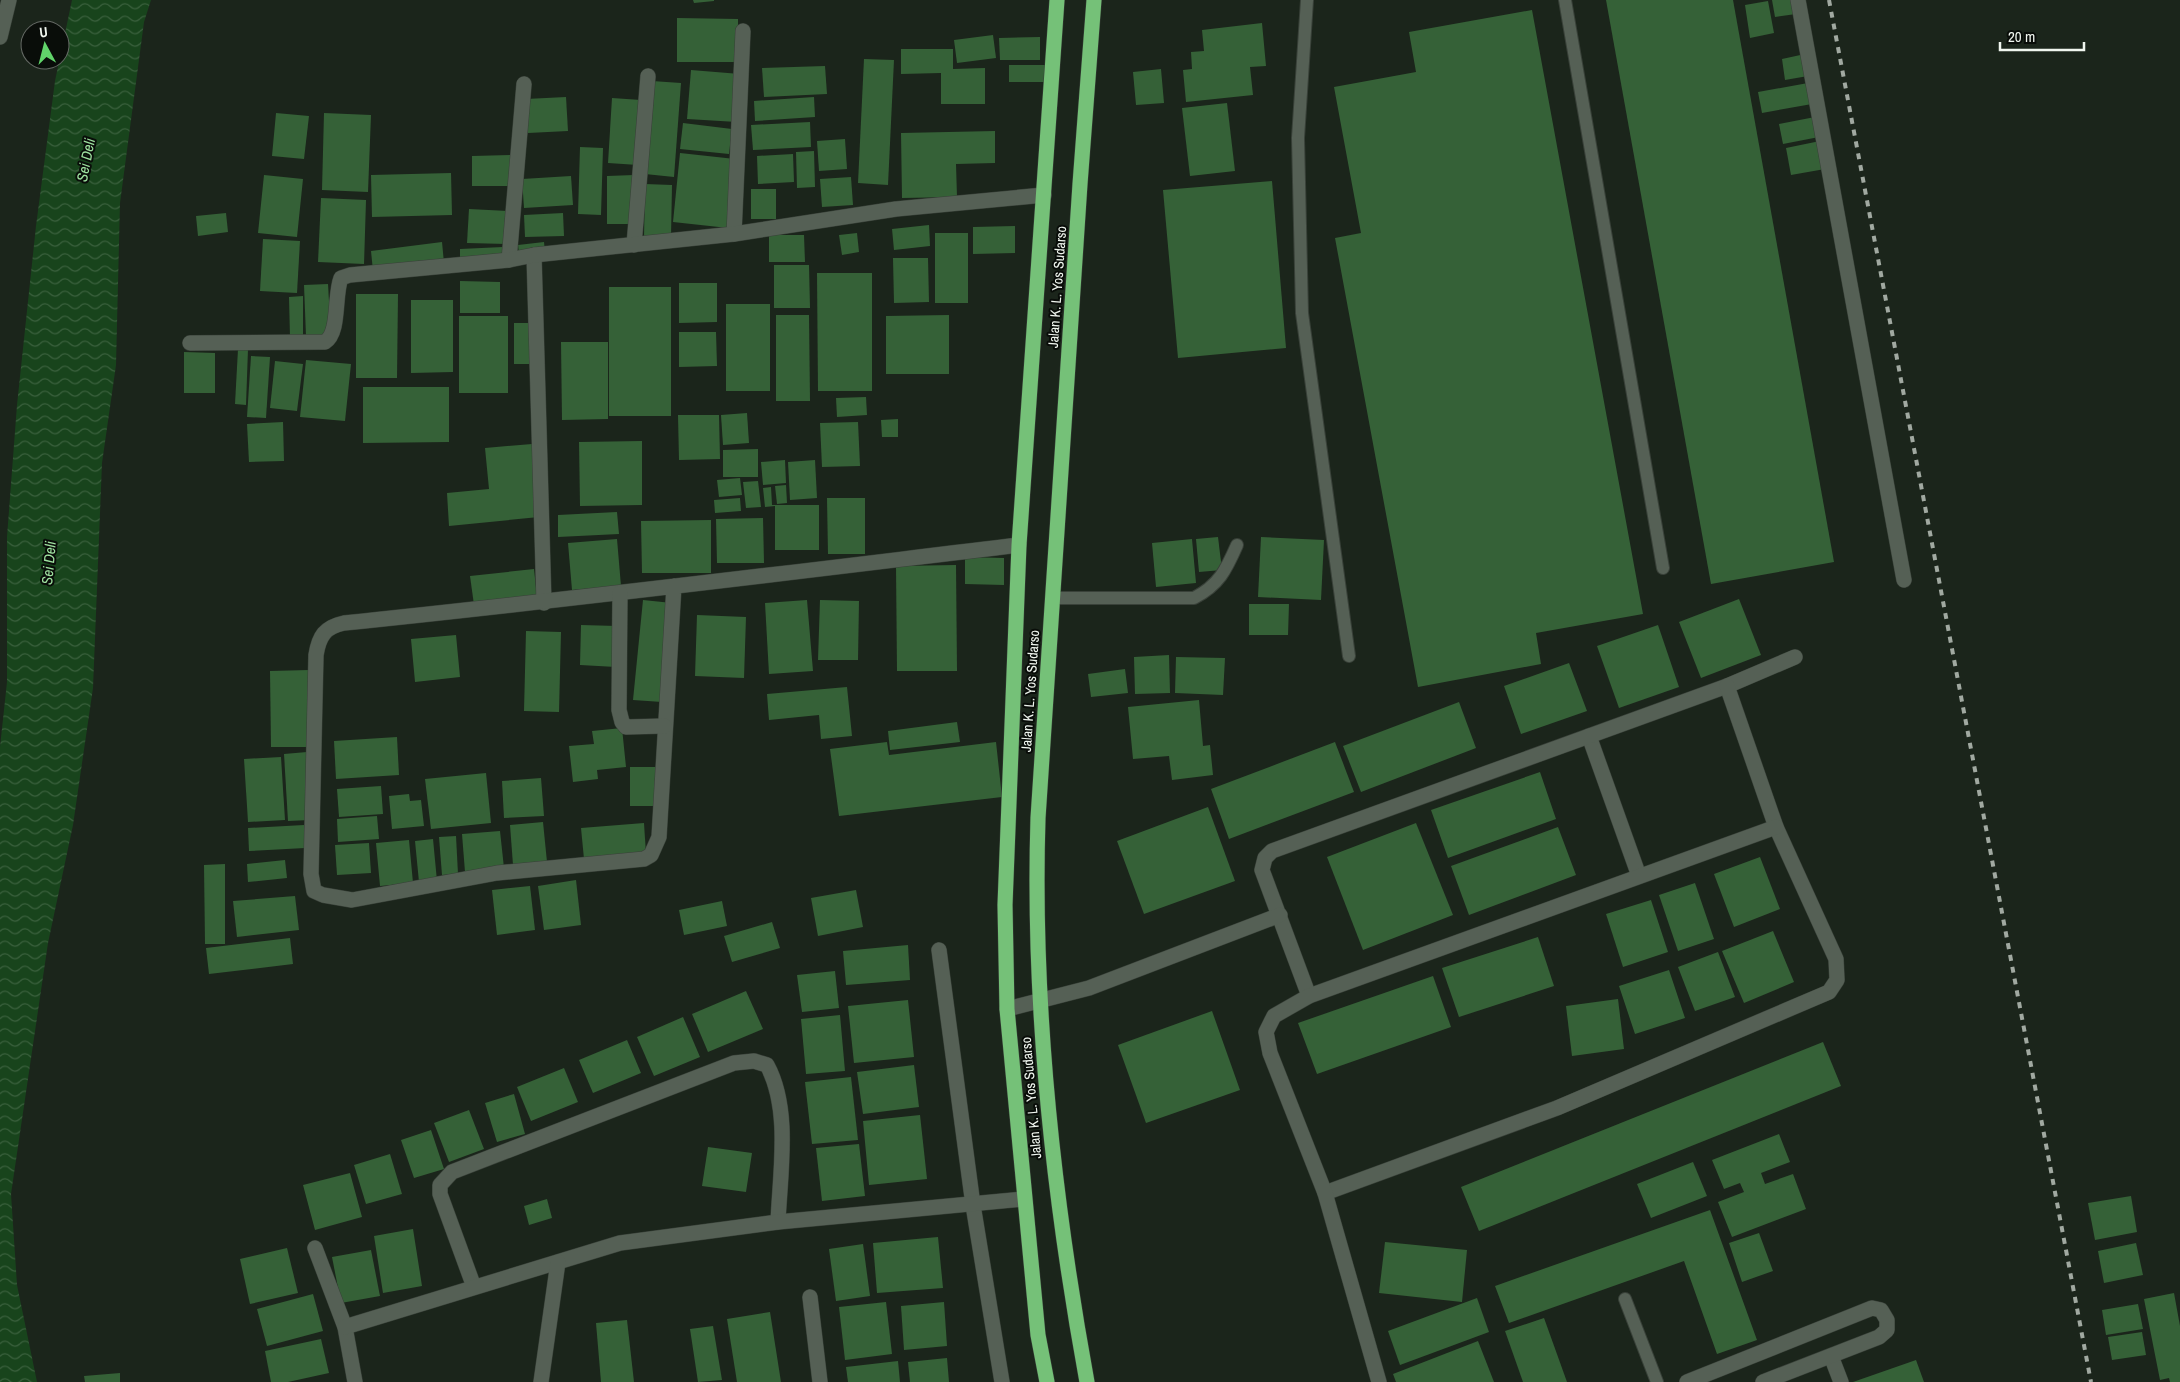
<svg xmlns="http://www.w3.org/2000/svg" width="2180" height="1382" font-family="'Archivo Narrow',sans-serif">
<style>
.water{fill:url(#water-waves)}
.building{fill:#356137}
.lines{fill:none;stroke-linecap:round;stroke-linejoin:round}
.lane-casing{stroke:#394139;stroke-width:14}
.street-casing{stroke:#394139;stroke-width:16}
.highway-casing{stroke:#394139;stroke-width:16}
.lane{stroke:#556055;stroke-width:12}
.street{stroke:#556055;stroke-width:15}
.highway{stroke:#75c178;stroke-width:15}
.rail{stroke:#a1a9a1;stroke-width:4;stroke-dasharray:6 6;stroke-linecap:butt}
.labels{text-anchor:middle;stroke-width:4;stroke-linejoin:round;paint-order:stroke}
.street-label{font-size:14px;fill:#f0f6ef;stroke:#090d09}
.water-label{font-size:15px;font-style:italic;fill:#9fe2a0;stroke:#090d09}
</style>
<defs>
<pattern id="water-waves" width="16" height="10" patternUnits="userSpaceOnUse" patternTransform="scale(1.25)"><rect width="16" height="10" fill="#18441c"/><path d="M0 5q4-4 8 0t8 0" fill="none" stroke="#3a603d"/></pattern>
</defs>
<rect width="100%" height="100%" fill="#1b251b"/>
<path class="water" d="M72 0H151L144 22 120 203 116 365 102 463 93 688 73 825 48 943 11 1194 17 1285 37 1382H0V747L7 682V537L17 405 36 226 55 81Z"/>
<g class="building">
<path d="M693 0H714V1L694 3Z"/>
<path d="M1606 0H1733L1834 562 1711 584Z"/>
<path d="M1772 0H1794L1796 14 1775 17Z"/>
<path d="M1768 1 1774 33 1750 38 1745 5Z"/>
<path d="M1532 10 1643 614 1536 633 1541 664 1418 687 1335 238 1361 233 1334 87 1416 72 1409 32Z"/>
<path d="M677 18 738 19V62H677Z"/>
<path d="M1262 23 1266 66 1250 67 1253 95 1186 102 1183 70 1192 69 1191 52 1204 51 1202 30Z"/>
<path d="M993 35 996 58 957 63 954 40Z"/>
<path d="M1040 37V60H1000L999 38Z"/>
<path d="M901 49H953V69L985 68V104H941V73L901 74Z"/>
<path d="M1805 54 1808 76 1785 80 1782 59Z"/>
<path d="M864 59 894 60 888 185 858 183Z"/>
<rect x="1009" y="65" width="41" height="17"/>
<path d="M825 66 827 94 764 97 762 68Z"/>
<path d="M1161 69 1164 103 1136 105 1133 72Z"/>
<path d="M691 70 740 74 737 122 687 119Z"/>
<path d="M652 81 681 83 674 177 645 174Z"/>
<path d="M1808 83 1812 104 1762 113 1758 92Z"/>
<path d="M566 97 568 131 528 133 526 99Z"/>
<path d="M814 97 815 117 755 121 754 101Z"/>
<path d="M612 98 641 100 638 165 608 163Z"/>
<path d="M1227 103 1235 171 1190 176 1182 108Z"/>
<path d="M276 113 309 116 304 159 272 156Z"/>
<path d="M324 113 371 115 368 192 322 190Z"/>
<path d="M1815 117 1819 137 1783 144 1779 124Z"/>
<path d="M810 122 811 147 753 150 751 125Z"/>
<path d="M683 123 732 129 729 154 680 149Z"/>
<path d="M995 131V163L956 164 957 197 902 198 901 133Z"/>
<path d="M845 139 847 169 819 171 817 141Z"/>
<path d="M1820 141 1825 169 1791 175 1786 148Z"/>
<path d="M580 147 603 148 601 215 578 214Z"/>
<path d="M814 151 815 187 797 188 796 152Z"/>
<path d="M680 153 735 159 728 228 673 222Z"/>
<path d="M793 154 794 182 758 184 757 156Z"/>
<path d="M513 155V186H472V156Z"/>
<path d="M451 173 452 215 372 217 371 175Z"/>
<path d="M264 175 303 179 297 237 258 233Z"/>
<path d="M634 175 635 224H607V176Z"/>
<path d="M571 176 573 205 524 208 522 179Z"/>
<path d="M851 177 853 205 822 207 820 179Z"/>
<path d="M1272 181 1286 348 1178 358 1163 190Z"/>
<path d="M645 184 672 185 671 237H644Z"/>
<rect x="751" y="189" width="25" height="30"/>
<path d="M321 198 366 200 364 264 318 262Z"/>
<path d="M469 209 508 211 507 244 467 243Z"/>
<path d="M226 213 228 232 198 236 196 216Z"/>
<path d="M563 213 564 236 525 237 524 215Z"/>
<path d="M929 225 930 246 894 250 892 229Z"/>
<path d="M1015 226V253L973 254V227Z"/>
<path d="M857 233 859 252 842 255 839 235Z"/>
<rect x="935" y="233" width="33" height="70"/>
<path d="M769 235H804L805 262H769Z"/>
<path d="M263 239 300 241 297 293 260 291Z"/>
<path d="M442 242 444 263 373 271 371 251Z"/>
<path d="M544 242 545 252 519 254 518 245Z"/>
<path d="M503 247 504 259 460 261V249Z"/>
<path d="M893 258H928L929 302 894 303Z"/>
<path d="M774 265H809L810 308H774Z"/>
<path d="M817 273H872V391H818Z"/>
<path d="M460 281 500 282V313H460Z"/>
<path d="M679 283H717V322L679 323Z"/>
<path d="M328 284 331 335 306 336 304 285Z"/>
<rect x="609" y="287" width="62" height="129"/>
<path d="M356 294H398L397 378H356Z"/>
<path d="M303 296V337H290L289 297Z"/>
<path d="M411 300H453V372L411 373Z"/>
<rect x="726" y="304" width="44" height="87"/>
<path d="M776 315H809L810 401H776Z"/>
<path d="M949 315V374H886V316Z"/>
<rect x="459" y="316" width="49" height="77"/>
<rect x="514" y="323" width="20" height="41"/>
<path d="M679 332H716L717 366 679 367Z"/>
<path d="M561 342H608V419L562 420Z"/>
<path d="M238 349H248L246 405 235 404Z"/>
<path d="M184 352 215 353V393H184Z"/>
<path d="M251 356 270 357 266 418 247 417Z"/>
<path d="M306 360 351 364 345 421 300 417Z"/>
<path d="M275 361 303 364 297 411 270 408Z"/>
<path d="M363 387H449V442L363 443Z"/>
<path d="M866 397 867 415 837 417 836 398Z"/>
<path d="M747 413 749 443 723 445 721 415Z"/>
<path d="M678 415H719L720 459 679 460Z"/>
<path d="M898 419V437H882L881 420Z"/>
<path d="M283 422 284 461 249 462 247 424Z"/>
<path d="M858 422 860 466 822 467 820 423Z"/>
<path d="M642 441V505L580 506 579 442Z"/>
<path d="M532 444 539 517 449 526 447 493 489 489 485 448Z"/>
<path d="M758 449V477H723V450Z"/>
<path d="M785 460 786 483 763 485 761 462Z"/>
<path d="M815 460 817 498 790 500 788 462Z"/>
<path d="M740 478 742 495 719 497 717 480Z"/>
<path d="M758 481 761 507 746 508 743 482Z"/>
<path d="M786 485 787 503 777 504 775 486Z"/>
<path d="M771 487 772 505H819V550H775V506L765 507 763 488Z"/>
<path d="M740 498 741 511 715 513 714 500Z"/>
<path d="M827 498H865V554H828Z"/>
<path d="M617 512 619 534 558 537V515Z"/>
<path d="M763 518 764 563H717L716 519Z"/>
<path d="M711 520V573H642L641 521Z"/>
<path d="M1218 537 1222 570 1199 572 1196 539Z"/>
<path d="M1261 537 1324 540 1321 600 1258 597Z"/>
<path d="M617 539 621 586 572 590 568 543Z"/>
<path d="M1192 539 1196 583 1156 587 1152 543Z"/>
<path d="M965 557 1004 558V585L965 584Z"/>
<path d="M956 565 957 671H897L896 566Z"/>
<path d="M534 569 537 597 474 605 470 576Z"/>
<path d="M1739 599 1761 655 1701 678 1679 622Z"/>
<path d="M643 600 672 603 662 702 633 700Z"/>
<path d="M807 600 813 671 769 674 765 603Z"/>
<path d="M820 600 859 601 858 660H818Z"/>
<path d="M1249 604H1289L1288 635H1249Z"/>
<path d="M697 615 746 617 744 678 695 676Z"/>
<path d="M581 625 617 626 616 667 580 665Z"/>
<path d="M1658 625 1679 687 1619 708 1597 646Z"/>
<path d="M526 631 561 632 559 712 524 711Z"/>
<path d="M456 635 460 677 415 682 411 639Z"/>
<path d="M1169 655 1170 693 1135 694 1134 657Z"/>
<path d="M1176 657 1225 658 1223 695 1175 693Z"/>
<path d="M1569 663 1587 711 1521 734 1504 686Z"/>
<path d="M1125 669 1128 693 1091 697 1088 674Z"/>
<path d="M309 670 310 747H271L270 671Z"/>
<path d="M847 687 852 736 821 739 819 715 769 720 767 694Z"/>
<path d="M1199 700 1203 746 1210 745 1213 775 1172 780 1169 756 1133 759 1128 707Z"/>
<path d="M1459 702 1476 748 1361 792 1343 746Z"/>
<path d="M957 722 960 742 890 750 888 731Z"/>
<path d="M622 728 626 767 597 770 598 779 573 782 569 746 594 744 592 731Z"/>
<path d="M397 737 399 775 336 779 334 741Z"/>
<path d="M887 742 889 755 996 742 1002 797 839 816 830 749Z"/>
<path d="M1335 742 1354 792 1229 839 1211 789Z"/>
<path d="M307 752 310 820 288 821 284 754Z"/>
<path d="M281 757 285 820 248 822 244 759Z"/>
<rect x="630" y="767" width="29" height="39"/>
<path d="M1540 772 1556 819 1448 858 1431 810Z"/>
<path d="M486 773 491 823 431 829 425 779Z"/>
<path d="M541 778 544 816 504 818 502 781Z"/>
<path d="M381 786 383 814 339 817 337 789Z"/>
<path d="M409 794 410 801 421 800 424 826 392 829 389 796Z"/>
<path d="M1208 807 1235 881 1144 914 1117 841Z"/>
<path d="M377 816 379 839 338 842 337 819Z"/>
<path d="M543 822 547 862 513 865 510 825Z"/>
<path d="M644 823 646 854 584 859 581 828Z"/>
<path d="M1416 823 1453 915 1363 950 1327 857Z"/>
<path d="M304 825 305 848 249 851 248 828Z"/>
<path d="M1558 827 1576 875 1469 915 1451 866Z"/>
<path d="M500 831 504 868 465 872 462 834Z"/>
<path d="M456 836 458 874 442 875 439 837Z"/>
<path d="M433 839 437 881 419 882 415 841Z"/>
<path d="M409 840 413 883 380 886 376 843Z"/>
<path d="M369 843 371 873 337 875 335 845Z"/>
<path d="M1760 857 1780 909 1734 927 1714 874Z"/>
<path d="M285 860 287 878 248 882 247 864Z"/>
<path d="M225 864V944H205L204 865Z"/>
<path d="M576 880 581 925 544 930 538 886Z"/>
<path d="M1695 883 1714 939 1678 951 1659 895Z"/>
<path d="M530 886 535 930 497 935 492 890Z"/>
<path d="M856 890 863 927 818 936 811 898Z"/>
<path d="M295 896 299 930 237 937 233 901Z"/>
<path d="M1651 900 1668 952 1623 967 1606 914Z"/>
<path d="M722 901 727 926 684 935 679 910Z"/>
<path d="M772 922 780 948 732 962 724 936Z"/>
<path d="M1773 931 1794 982 1744 1003 1722 951Z"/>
<path d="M1538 937 1554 986 1459 1017 1442 968Z"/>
<path d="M290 938 293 964 209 974 206 948Z"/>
<path d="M908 945 910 980 846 985 843 951Z"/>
<path d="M1718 952 1735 997 1695 1011 1678 967Z"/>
<path d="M1669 970 1685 1018 1635 1034 1619 986Z"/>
<path d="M835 971 839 1008 802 1012 797 975Z"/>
<path d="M1433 976 1451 1027 1317 1074 1298 1023Z"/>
<path d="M746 991 763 1029 708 1052 692 1014Z"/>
<path d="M1618 999 1624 1049 1572 1056 1566 1006Z"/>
<path d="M908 1000 914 1057 854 1063 848 1006Z"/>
<path d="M1212 1011 1240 1090 1146 1123 1118 1045Z"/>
<path d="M840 1015 845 1071 806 1074 801 1019Z"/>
<path d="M683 1017 700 1057 654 1076 637 1037Z"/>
<path d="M627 1040 641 1073 593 1093 579 1060Z"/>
<path d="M1823 1042 1841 1086 1479 1231 1461 1187Z"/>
<path d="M914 1065 919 1107 863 1114 857 1072Z"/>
<path d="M564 1068 578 1102 531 1121 517 1087Z"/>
<path d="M851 1077 858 1140 812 1144 805 1082Z"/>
<path d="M514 1094 525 1134 497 1142 485 1103Z"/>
<path d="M469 1110 484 1149 449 1162 434 1123Z"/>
<path d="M920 1115 927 1179 869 1185 863 1121Z"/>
<path d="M431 1130 444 1169 414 1178 401 1140Z"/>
<path d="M1779 1134 1790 1162 1761 1173 1765 1184 1793 1174 1806 1209 1732 1237 1718 1202 1744 1192 1740 1183 1724 1189 1712 1160Z"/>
<path d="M859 1144 865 1196 822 1201 816 1148Z"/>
<path d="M708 1147 752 1153 746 1192 702 1186Z"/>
<path d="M390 1154 402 1194 366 1204 354 1165Z"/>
<path d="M1693 1162 1707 1196 1651 1218 1637 1184Z"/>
<path d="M350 1173 362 1217 315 1230 303 1185Z"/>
<path d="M2131 1196 2137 1232 2095 1240 2088 1203Z"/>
<path d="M547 1199 552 1218 529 1225 524 1206Z"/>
<path d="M1710 1210 1757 1340 1717 1354 1684 1261 1509 1323 1495 1286Z"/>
<path d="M413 1229 422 1286 383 1293 374 1236Z"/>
<path d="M1759 1233 1773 1271 1742 1282 1729 1243Z"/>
<path d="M938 1237 943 1288 877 1293 873 1243Z"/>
<path d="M1385 1242 1467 1250 1462 1302 1379 1293Z"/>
<path d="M2136 1243 2143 1275 2104 1283 2098 1251Z"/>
<path d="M863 1244 870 1296 836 1301 829 1249Z"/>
<path d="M287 1248 298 1293 250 1304 240 1259Z"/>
<path d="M371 1250 380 1296 341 1303 332 1257Z"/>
<path d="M2174 1293 2180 1326V1382H2170L2169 1378 2160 1380 2144 1299Z"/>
<path d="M313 1294 323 1331 267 1346 257 1309Z"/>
<path d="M1477 1298 1489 1332 1400 1365 1388 1331Z"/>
<path d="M886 1302 892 1354 845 1360 839 1307Z"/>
<path d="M944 1302 947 1346 904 1350 901 1306Z"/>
<path d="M2138 1304 2143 1329 2106 1335 2102 1310Z"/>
<path d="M770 1312 781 1382H737L727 1319Z"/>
<path d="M1544 1318 1567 1382H1523L1505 1331Z"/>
<path d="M627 1320 634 1382H601L596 1323Z"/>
<path d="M713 1326 722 1380 698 1382 690 1329Z"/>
<path d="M2142 1332 2146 1355 2112 1360 2108 1337Z"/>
<path d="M321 1339 329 1373 288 1382H271L265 1351Z"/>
<path d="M1478 1341 1494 1382H1396L1393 1374Z"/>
<path d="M947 1358 949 1382H910L908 1362Z"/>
<path d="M1916 1360 1924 1382H1853Z"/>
<path d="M898 1361 900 1382H848L846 1367Z"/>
<path d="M120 1373V1382H85L84 1376Z"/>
</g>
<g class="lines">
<defs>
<g id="lane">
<path d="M1307 0 1298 138 1302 313 1349 656"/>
<path d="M1565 0 1663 568"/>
<path d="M1053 598H1194C1219 585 1226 570 1237 545"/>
<path d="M1625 1299 1657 1382"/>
</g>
<g id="street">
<path d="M1798 0 1904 580"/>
<path d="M0 37 9 0"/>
<path d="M734 234 743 31"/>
<path d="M634 245 648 76"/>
<path d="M534 255 544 603"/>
<path d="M509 260 524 84"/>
<path d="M190 343 325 342C340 333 334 295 341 278L350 275 509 260 534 255 734 234 896 209 1044 195"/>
<path d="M674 586 659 837 651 855 644 859 497 873 352 900 323 895 314 891 311 874 316 655C319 636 325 627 344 623 570 600 794 572 1019 545"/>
<path d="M620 593 619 710 622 722 626 727 664 726"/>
<path d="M1589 736 1639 876"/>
<path d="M939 950 973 1205 1002 1382"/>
<path d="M1309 996 1262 870 1265 858 1272 851 1727 686 1795 657"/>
<path d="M1007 1009 1089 988 1280 915"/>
<path d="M1325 1193 1557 1108 1829 992 1837 980 1836 959 1776 827 1727 686"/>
<path d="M315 1248 345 1327 355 1382"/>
<path d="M474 1287 440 1194V1185L452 1172 734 1063 754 1061 767 1065C791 1109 780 1173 778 1222"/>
<path d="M810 1297 820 1382"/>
<path d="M345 1327 620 1243 778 1222 1024 1199"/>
<path d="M1831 1356 1841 1382"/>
<path d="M541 1382 558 1262"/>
<path d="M1379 1382 1325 1193 1270 1053 1266 1032 1274 1016 1309 996 1776 827"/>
<path d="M1687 1382 1872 1308 1881 1310 1887 1320V1330L1879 1337 1763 1382"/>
</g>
<g id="highway">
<path d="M1047 1382 1038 1335 1007 1009 1005 905 1019 545 1057 0"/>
<path d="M1087 1382C1053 1196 1032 1007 1038 818L1080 184 1094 0"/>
</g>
</defs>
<use href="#lane" class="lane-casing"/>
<use href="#street" class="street-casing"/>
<use href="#highway" class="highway-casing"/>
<use href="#lane" class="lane"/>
<use href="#street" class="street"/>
<use href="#highway" class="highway"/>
<path class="rail" d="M1829 0 2091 1382"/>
</g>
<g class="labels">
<g class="street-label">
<text transform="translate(1057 287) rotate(-86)" y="5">Jalan K. L. Yos Sudarso</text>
<text transform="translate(1030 691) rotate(-86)" y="5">Jalan K. L. Yos Sudarso</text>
<text transform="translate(1031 1098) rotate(-95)" y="5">Jalan K. L. Yos Sudarso</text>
</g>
<g class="water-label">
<text transform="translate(86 160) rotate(-79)" y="5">Sei Deli</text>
<text transform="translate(49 563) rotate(-85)" y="5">Sei Deli</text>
</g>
</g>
<g transform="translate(45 45) rotate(353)"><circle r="24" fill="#090d09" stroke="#656a65"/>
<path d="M0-4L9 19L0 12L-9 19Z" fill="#61d46a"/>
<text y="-8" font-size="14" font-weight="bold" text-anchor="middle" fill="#f0f6ef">U</text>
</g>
<path d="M2000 42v8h84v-8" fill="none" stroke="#f0f6ef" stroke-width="2.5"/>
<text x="2008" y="42" font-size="15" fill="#f0f6ef" stroke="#090d09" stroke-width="4" paint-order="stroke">20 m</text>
</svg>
